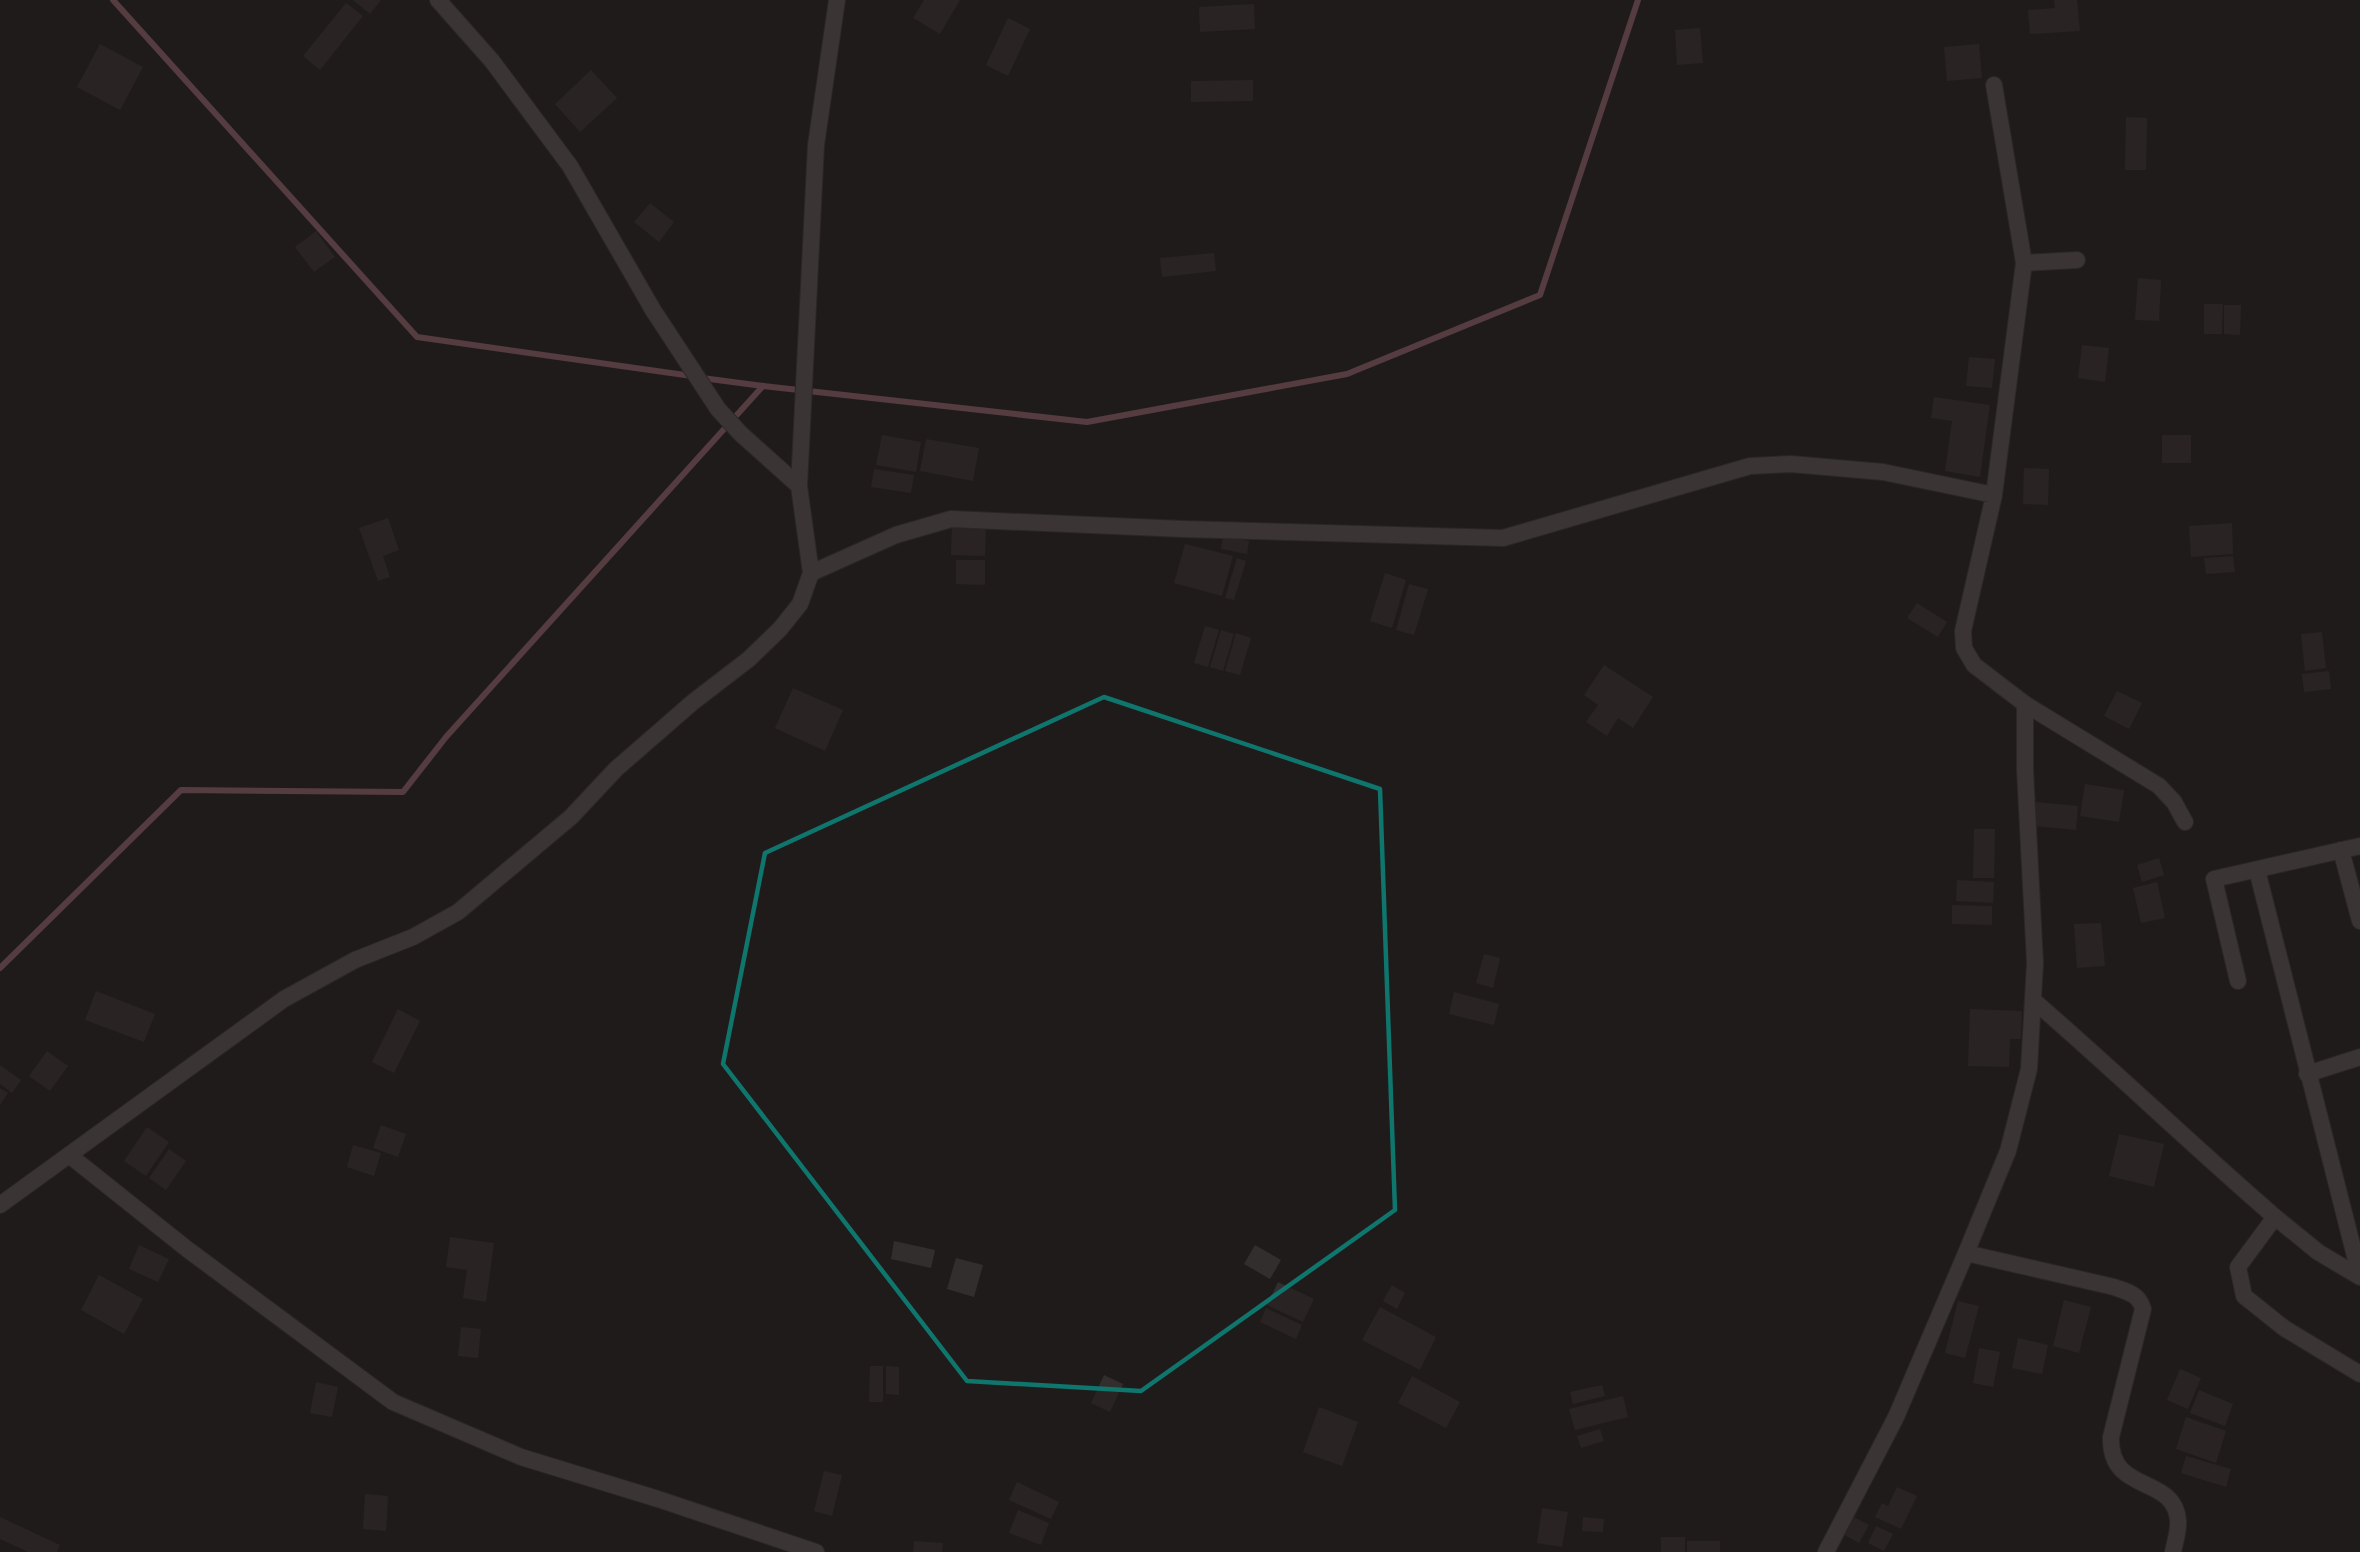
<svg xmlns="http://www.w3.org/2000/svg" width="2360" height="1552" font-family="Figtree,sans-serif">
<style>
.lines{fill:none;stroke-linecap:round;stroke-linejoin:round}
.stream{stroke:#94646e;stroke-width:6}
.building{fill:#332e2e}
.street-casing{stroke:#383535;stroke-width:18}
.street{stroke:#595354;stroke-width:16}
.marked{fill:none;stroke:#0f766e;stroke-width:4.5;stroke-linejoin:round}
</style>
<rect width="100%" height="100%" fill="#201b1b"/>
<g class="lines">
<g class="stream">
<path d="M113 0 417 337 692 376"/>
<path d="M702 378 763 386 1087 422 1347 374 1540 295 1638 0"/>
<path d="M0 968 181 790 403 792 446 737 763 386"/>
</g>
</g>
<g class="building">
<path d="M353 0H381L370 14Z"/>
<path d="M924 0H960L940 34 913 18Z"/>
<path d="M2054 0H2077L2080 31 2030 34 2028 10 2055 8Z"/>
<path d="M346 3 363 16 320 70 303 56Z"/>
<path d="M1254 4 1255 29 1200 32 1199 7Z"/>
<path d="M1008 18 1030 29 1008 76 986 65Z"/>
<path d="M1700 28 1703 63 1677 65 1675 30Z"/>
<path d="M100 44 143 67 120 110 77 87Z"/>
<path d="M1979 44 1982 78 1947 81 1944 47Z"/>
<path d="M591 70 617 98 580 132 555 104Z"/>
<path d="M1253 80V101L1191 102V81Z"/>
<path d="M2126 117 2147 118 2146 170H2125Z"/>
<path d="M650 203 674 222 659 242 634 222Z"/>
<path d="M316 231 335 257 314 272 295 247Z"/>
<path d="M1214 253 1216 271 1162 277 1160 258Z"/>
<path d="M2138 278 2161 280 2159 321 2135 320Z"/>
<path d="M2204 304H2223L2222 334H2204Z"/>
<path d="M2224 305H2241L2240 335 2224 334Z"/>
<path d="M2082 345 2109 348 2105 382 2078 378Z"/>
<path d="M1969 357 1995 359 1992 388 1966 386Z"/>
<path d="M1934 397 1990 405 1980 477 1945 471 1952 421 1931 418Z"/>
<path d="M882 435 921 442 916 472 876 465Z"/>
<rect x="2162" y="435" width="29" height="28"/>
<path d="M926 439 979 448 973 481 920 471Z"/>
<path d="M2024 468 2049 469 2048 505 2023 504Z"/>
<path d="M874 469 914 475 911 493 871 487Z"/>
<path d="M388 518 399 550 383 556 390 577 378 581 359 528Z"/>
<path d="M952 522 986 523 985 556 951 555Z"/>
<path d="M2232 523 2233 554 2191 557 2189 526Z"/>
<path d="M1223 536 1249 541 1247 554 1221 549Z"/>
<path d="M1185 544 1233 556 1222 596 1174 583Z"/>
<path d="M2233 556 2235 572 2206 574 2204 558Z"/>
<path d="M1237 558 1246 561 1234 600 1225 598Z"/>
<path d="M956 560H985V585L956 584Z"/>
<path d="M1385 573 1406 580 1392 628 1370 621Z"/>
<path d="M1409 584 1428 589 1414 635 1396 630Z"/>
<path d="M1917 603 1947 622 1938 637 1907 618Z"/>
<path d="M1205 626 1219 630 1208 667 1194 663Z"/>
<path d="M1221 630 1234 634 1223 671 1210 667Z"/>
<path d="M2322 632 2326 668 2305 671 2301 634Z"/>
<path d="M1236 633 1251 638 1240 675 1225 671Z"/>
<path d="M1604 665 1653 697 1633 728 1618 718 1607 736 1586 722 1598 705 1584 695Z"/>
<path d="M2329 671 2331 689 2304 692 2302 674Z"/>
<path d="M793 688 843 710 825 751 775 728Z"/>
<path d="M2117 691 2142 703 2129 729 2104 716Z"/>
<path d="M2085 784 2124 790 2119 822 2080 816Z"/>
<path d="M2036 802 2078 806 2076 830 2034 826Z"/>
<path d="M1974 829H1995L1994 878H1973Z"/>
<path d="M2159 858 2164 875 2142 882 2137 865Z"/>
<path d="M1957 880 1994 882 1993 903 1956 901Z"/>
<path d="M2157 882 2165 918 2141 923 2133 888Z"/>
<path d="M1952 905 1992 906V925L1952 924Z"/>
<path d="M2101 923 2105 966 2077 968 2074 924Z"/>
<path d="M1484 954 1500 958 1493 988 1476 983Z"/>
<path d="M96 991 155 1014 144 1042 85 1020Z"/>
<path d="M1454 992 1499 1004 1494 1025 1449 1014Z"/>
<path d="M398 1009 420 1021 394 1073 372 1062Z"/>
<path d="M1970 1009 2022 1011 2021 1039H2010L2009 1067 1968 1066Z"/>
<path d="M47 1051 68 1066 50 1091 29 1076Z"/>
<path d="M0 1065 21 1080 12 1093 0 1084Z"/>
<path d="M0 1088 8 1093 0 1105Z"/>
<path d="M381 1125 406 1134 398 1157 373 1148Z"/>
<path d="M147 1127 169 1142 146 1176 124 1161Z"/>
<path d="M2119 1134 2164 1144 2154 1187 2109 1176Z"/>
<path d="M353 1145 381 1153 374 1176 347 1167Z"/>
<path d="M169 1149 186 1161 166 1190 149 1178Z"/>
<path d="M450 1237 494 1243 486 1302 463 1298 467 1270 446 1267Z"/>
<path d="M894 1241 935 1250 931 1268 891 1259Z"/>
<path d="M139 1245 169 1259 158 1282 129 1269Z"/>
<path d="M1255 1245 1281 1260 1270 1279 1244 1264Z"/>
<path d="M956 1258 983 1265 974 1297 947 1289Z"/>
<path d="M99 1275 143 1299 124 1334 81 1310Z"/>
<path d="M1278 1282 1314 1299 1303 1322 1267 1305Z"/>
<path d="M1392 1285 1405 1293 1397 1309 1383 1301Z"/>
<path d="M2064 1300 2091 1307 2079 1353 2053 1346Z"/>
<path d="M1958 1301 1979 1306 1965 1358 1945 1353Z"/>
<path d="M1380 1307 1436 1337 1420 1370 1362 1340Z"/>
<path d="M1266 1308 1302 1325 1296 1339 1260 1322Z"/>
<path d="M461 1327 481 1329 478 1358 458 1356Z"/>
<path d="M2018 1338 2048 1345 2042 1374 2012 1368Z"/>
<path d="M1979 1348 2000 1352 1993 1387 1973 1383Z"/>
<path d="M870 1366H883V1402H869Z"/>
<path d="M886 1366 899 1367V1395L886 1394Z"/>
<path d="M2180 1369 2201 1378 2188 1409 2167 1400Z"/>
<path d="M1104 1375 1123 1384 1110 1412 1091 1403Z"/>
<path d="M1412 1376 1460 1402 1446 1428 1398 1403Z"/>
<path d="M316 1382 338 1387 332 1417 310 1413Z"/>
<path d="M1602 1385 1605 1396 1573 1404 1570 1392Z"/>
<path d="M2199 1390 2233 1404 2225 1426 2190 1413Z"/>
<path d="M1623 1396 1628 1417 1575 1430 1569 1409Z"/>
<path d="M1319 1407 1358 1422 1342 1466 1303 1452Z"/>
<path d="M2186 1417 2226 1431 2216 1463 2176 1449Z"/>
<path d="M1600 1429 1604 1441 1581 1448 1577 1436Z"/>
<path d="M2186 1456 2231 1469 2226 1487 2181 1473Z"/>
<path d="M824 1471 842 1475 832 1516 814 1511Z"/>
<path d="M1017 1482 1059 1502 1051 1519 1009 1500Z"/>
<path d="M1897 1487 1917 1496 1901 1529 1875 1517 1882 1503 1888 1506Z"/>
<path d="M365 1494 388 1496 386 1531 363 1529Z"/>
<path d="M1542 1508 1568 1512 1562 1547 1537 1543Z"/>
<path d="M1018 1510 1049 1523 1041 1545 1009 1533Z"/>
<path d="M0 1517 60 1545 57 1552H28L0 1539Z"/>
<path d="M1583 1517 1604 1519 1603 1532 1582 1531Z"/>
<path d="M1854 1517 1869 1525 1859 1543 1845 1535Z"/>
<path d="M1876 1526 1893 1534 1884 1551 1868 1543Z"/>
<rect x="1661" y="1537" width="24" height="15"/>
<path d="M914 1541 943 1543 942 1552H913Z"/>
<rect x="1687" y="1541" width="33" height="11"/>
</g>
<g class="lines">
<defs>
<g id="street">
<path d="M1994 85 2024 263 1994 495"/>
<path d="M2024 263 2077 260"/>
<path d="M799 486 816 145 837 0"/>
<path d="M811 573 896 535 951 519 1183 529 1503 538 1750 466 1791 464 1883 472 1994 495 1963 631 1964 648 1974 665 2025 704V770L2035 963 2029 1069 2008 1151 1966 1253 1896 1417 1826 1552"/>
<path d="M2025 704 2159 786 2174 802 2185 822"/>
<path d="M2341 850 2360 921"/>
<path d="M2257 870 2360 1276"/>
<path d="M2238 981 2214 879 2360 846"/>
<path d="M2033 1000C2115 1071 2193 1146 2275 1217L2238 1267 2244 1296 2284 1328 2360 1374"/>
<path d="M2307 1074 2360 1057"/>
<path d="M69 1155 187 1249 393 1402 521 1457 658 1499 816 1552"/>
<path d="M0 1205 284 999 355 960 413 937 458 912 571 817 616 769 693 702 749 659 780 629 800 604 811 573 799 486 741 434 718 409 653 310 570 166 492 61 438 0"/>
<path d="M2275 1217 2318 1252 2360 1277"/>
<path d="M1966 1253 2114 1287C2128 1292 2139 1294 2143 1309L2111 1437C2109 1495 2174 1474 2178 1520 2179 1531 2175 1541 2173 1552"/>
</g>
</defs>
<use href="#street" class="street-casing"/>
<use href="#street" class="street"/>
</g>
<path d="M0 0H2360V1552H0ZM1104 697 1380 789 1395 1210 1141 1391 967 1381 723 1064 765 853Z" fill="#201b1b" fill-opacity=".55" fill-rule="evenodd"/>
<path class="marked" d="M1104 697 1380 789 1395 1210 1141 1391 967 1381 723 1064 765 853Z"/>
</svg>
